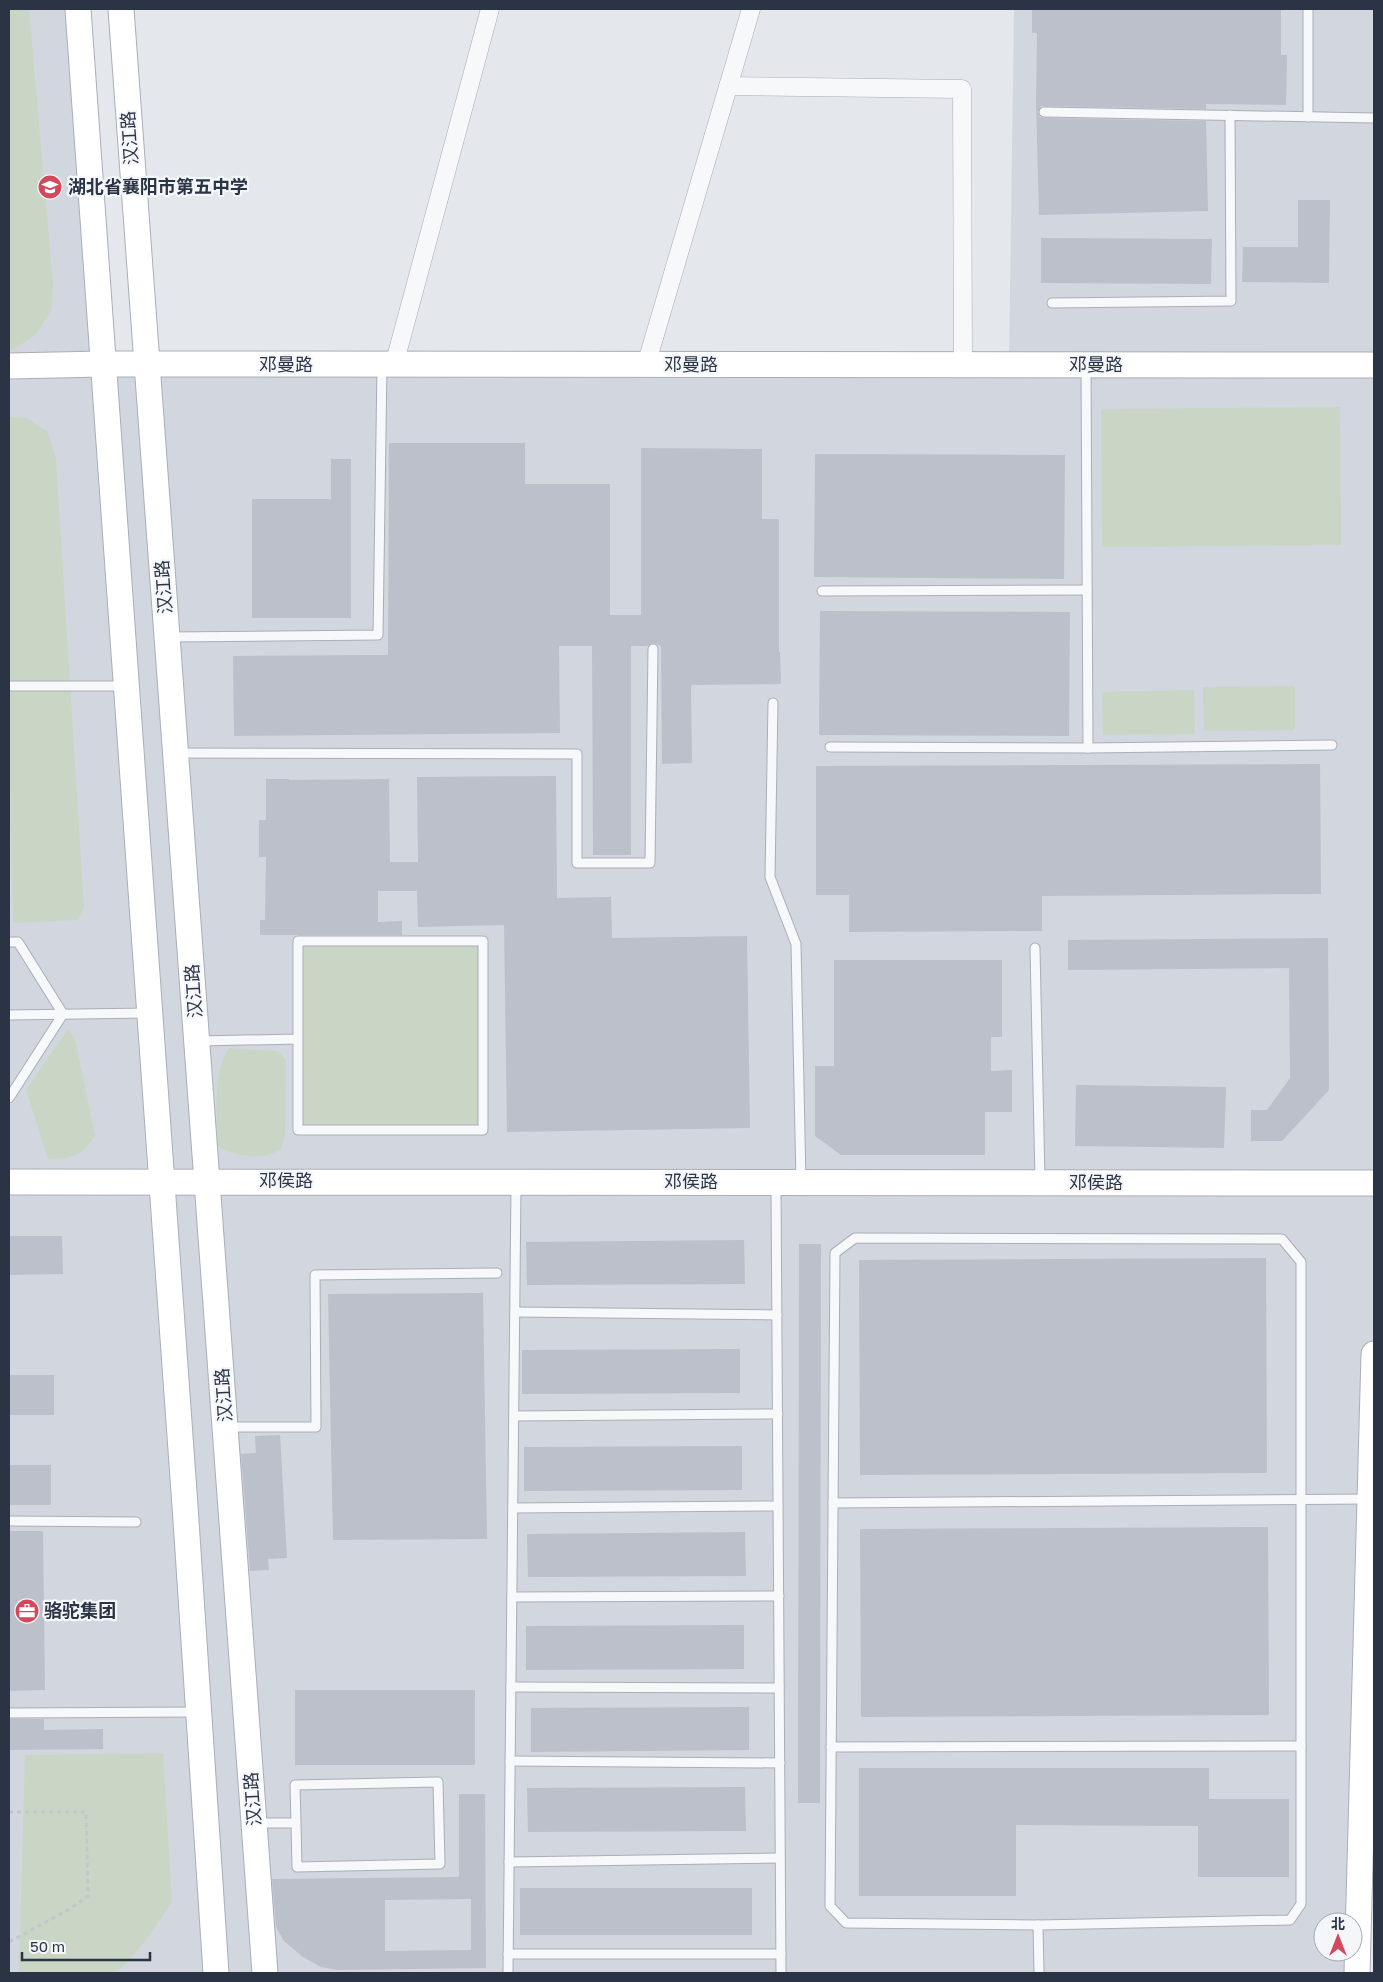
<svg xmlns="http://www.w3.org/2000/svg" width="1383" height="1982" font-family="'Golos Text','Noto Sans SC',sans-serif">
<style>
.built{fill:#d2d6de;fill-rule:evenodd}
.green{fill:#c9d6c5}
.building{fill:#bbc0ca;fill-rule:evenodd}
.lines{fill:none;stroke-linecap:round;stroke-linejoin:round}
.lane-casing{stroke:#a9aeb7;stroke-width:11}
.street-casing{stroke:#a9aeb7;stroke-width:19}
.secondary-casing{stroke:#a9aeb7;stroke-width:27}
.path{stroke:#c2c5cb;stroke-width:3;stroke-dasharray:4 4;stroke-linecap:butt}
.lane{stroke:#f7f8fa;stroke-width:9}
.street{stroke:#f7f8fa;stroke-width:18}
.secondary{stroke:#fff;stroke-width:25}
.labels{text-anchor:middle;stroke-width:4.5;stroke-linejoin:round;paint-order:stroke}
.street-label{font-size:18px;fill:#2b3445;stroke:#f4f6f9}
.poi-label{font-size:18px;font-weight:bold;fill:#2b3445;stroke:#f4f6f9;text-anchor:start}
</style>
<rect width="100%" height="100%" fill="#e4e7ec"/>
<path class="built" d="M9 9H78L103 364H1009L1014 9H1374V1354L1357 1973H9ZM1323 1922H1353V1952H1323Z"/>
<g class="green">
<path d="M9 9H29L53 284 51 310 36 334 13 350H9Z"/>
<path d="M1340 407 1341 545 1102 547 1101 409Z"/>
<path d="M9 417 26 418 47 431 56 458 84 908 77 920 13 923 9 743Z"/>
<path d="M1295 686V730L1204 731 1203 687Z"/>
<path d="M1194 690 1195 734 1103 735 1102 692Z"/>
<rect x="298" y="941" width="185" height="189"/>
<path d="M68 1029 75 1039 95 1135C81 1157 74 1158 48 1159L26 1090Z"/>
<path d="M229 1048 278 1051 286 1061 285 1133 281 1149C263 1161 235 1157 218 1146 218 1114 211 1076 229 1048Z"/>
<path d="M163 1753 172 1902 146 1940 122 1968 108 1973H19L25 1755Z"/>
</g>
<g class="building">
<path d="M1032 9H1281V55H1287L1286 105 1206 104V109L1041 106 1038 112 1040 117 1044 118 1206 121 1208 211 1039 215 1036 102 1037 33H1032Z"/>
<path d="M1298 200H1330L1329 283 1242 282 1243 247H1298Z"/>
<path d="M1041 238 1212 239 1211 284 1041 283Z"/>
<path d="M389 443H525V484H610V615H641V448L762 449V519H779V652H780L781 684 691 685 692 763 662 764 661 646 653 643 647 646H631V855H593L592 646H559L560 733 234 736 233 656 388 655Z"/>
<path d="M815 454 1065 455 1064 579 814 577Z"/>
<path d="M331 459H351V618H252V499H331Z"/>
<path d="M820 611 1070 612 1069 736 819 735Z"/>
<path d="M1320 764 1321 894 1042 896V931L849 932V895H816V766Z"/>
<path d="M556 776 557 898 611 897 612 938 747 936 750 1128 507 1132 504 925 418 927 417 891H378V922L402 921V935H260V920H265L266 857H259V820H266V779H289V780L389 779 390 862H418L417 777Z"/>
<path d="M1328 938 1329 1090 1282 1141H1251V1110H1267L1290 1078 1289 968 1068 970V940Z"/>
<path d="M834 960H1002V1037H991V1071L1012 1070V1112H985V1155H841L815 1136V1066H834Z"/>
<path d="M1076 1085 1226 1087 1224 1148 1075 1146Z"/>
<path d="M9 1236H62L63 1274 9 1275Z"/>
<path d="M744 1240 745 1284 527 1285 526 1242Z"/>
<path d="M799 1244H821L820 1803H798Z"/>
<path d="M1266 1258 1267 1473 860 1475 859 1260Z"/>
<path d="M483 1293 487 1539 333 1540 328 1294Z"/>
<path d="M740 1349V1393L522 1394V1350Z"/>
<rect x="9" y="1375" width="45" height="40"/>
<path d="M280 1435 287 1558 268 1559 269 1570 250 1571 241 1454 256 1453 255 1436Z"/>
<path d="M742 1446V1490L524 1491V1447Z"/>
<rect x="9" y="1465" width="42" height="40"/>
<path d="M1268 1527 1269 1715 861 1717 860 1529Z"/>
<path d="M9 1531H43L45 1690 9 1691Z"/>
<path d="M745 1532 746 1576 528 1577 527 1534Z"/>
<path d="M744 1625V1669L526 1670V1626Z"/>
<rect x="295" y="1690" width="180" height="75"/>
<path d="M749 1707V1750L531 1752V1708Z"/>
<path d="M9 1719H44V1730L103 1729V1749L9 1750Z"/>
<path d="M859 1768H1209V1799H1289V1877H1198V1826L1016 1825V1896H859Z"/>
<path d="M745 1787 746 1831 528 1832 527 1788Z"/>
<path d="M459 1794H485L486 1968 337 1970 321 1967 303 1957 284 1941 276 1927 272 1879 459 1877ZM471 1899V1950L385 1951V1900Z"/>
<rect x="520" y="1888" width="232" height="47"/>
</g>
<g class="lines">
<defs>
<g id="lane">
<path d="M1044 112 1374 118"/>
<path d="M1308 117V9"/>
<path d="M1052 303 1231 301 1230 115"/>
<path d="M822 591 1087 590"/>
<path d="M168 637 378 635 382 366"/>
<path d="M9 686H126"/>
<path d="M773 703 770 877 796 944 801 1182"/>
<path d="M830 747 1088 748 1086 365"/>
<path d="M1088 748 1332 745"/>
<path d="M176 753 577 754V863H650L653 649"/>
<path d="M9 942H18L63 1014 9 1098"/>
<path d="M1035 948 1040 1180"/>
<path d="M9 1015 148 1013"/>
<path d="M198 1041 298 1039V1130H483V941H298V1039"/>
<path d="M776 1185 781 1973"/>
<path d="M855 1238 1282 1239 1301 1262V1904L1290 1920 1038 1925 846 1923 830 1906 835 1253Z"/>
<path d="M515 1312 777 1315"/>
<path d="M514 1416 778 1414"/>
<path d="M226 1427H316L315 1275 497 1273"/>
<path d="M833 1503 1368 1499"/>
<path d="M513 1508 778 1506"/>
<path d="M9 1521 136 1522"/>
<path d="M512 1597 779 1596"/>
<path d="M511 1687 779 1688"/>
<path d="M9 1713 198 1712"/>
<path d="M831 1747 1301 1746"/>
<path d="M510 1761 780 1763"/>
<path d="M255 1823H296L295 1785 438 1782 440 1864 297 1867 296 1823"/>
<path d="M509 1862 780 1858"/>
<path d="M1038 1925 1039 1973"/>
<path d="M508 1954H781"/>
<path d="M508 1973 516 1185"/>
</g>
<g id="street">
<path d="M728 86 962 89 963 365"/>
<path d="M394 365 490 9"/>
<path d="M646 365 751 9"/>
</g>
<g id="secondary">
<path d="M78 9 185 1506 216 1973"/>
<path d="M121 9 265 1973"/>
<path d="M9 366 103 364 1374 365"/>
<path d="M9 1182 1374 1183"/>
<path d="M1357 1973 1374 1354"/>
</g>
</defs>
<use href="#lane" class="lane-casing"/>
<use href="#street" class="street-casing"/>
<use href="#secondary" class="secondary-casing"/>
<path class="path" d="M9 1812H86L88 1896 68 1910 9 1942"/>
<use href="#lane" class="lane"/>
<use href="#street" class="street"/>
<use href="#secondary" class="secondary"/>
</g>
<defs>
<symbol id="school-disc" viewBox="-11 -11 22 22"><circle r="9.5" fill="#d1495b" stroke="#f4f6f9"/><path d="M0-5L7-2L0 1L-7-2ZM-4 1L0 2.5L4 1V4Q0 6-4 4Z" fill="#fff"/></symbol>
<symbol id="office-disc" viewBox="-11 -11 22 22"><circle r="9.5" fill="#d1495b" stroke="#f4f6f9"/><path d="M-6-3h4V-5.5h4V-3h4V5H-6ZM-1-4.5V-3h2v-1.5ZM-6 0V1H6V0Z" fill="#fff"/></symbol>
</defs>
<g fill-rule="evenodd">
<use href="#school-disc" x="36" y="173" width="28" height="28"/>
<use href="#office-disc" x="13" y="1597" width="28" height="28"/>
</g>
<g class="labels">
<g class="street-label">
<text transform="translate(130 138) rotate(-94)" y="6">汉江路</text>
<text x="286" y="371">邓曼路</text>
<text x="691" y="371">邓曼路</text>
<text x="1096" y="371">邓曼路</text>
<text transform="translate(164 587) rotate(-94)" y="6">汉江路</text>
<text transform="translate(194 991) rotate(-94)" y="6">汉江路</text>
<text x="286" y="1187">邓侯路</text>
<text x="691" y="1188">邓侯路</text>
<text x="1096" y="1189">邓侯路</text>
<text transform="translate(224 1395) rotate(-94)" y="6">汉江路</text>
<text transform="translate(253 1799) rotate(-94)" y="6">汉江路</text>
</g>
<g class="poi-label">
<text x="68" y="193">湖北省襄阳市第五中学</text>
<text x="44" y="1617">骆驼集团</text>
</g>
</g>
<rect width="1383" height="1982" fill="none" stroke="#2b3445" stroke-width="20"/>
<g transform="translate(1338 1937)"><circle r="24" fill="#f4f6f9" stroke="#a4a8b1"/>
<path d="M0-4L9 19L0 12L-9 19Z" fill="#d1495b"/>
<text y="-8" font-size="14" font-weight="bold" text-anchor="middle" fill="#2b3445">北</text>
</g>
<path d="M22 1952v8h128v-8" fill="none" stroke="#2b3445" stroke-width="2.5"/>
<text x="30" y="1952" font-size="15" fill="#2b3445" stroke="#f4f6f9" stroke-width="4" paint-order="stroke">50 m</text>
</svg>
